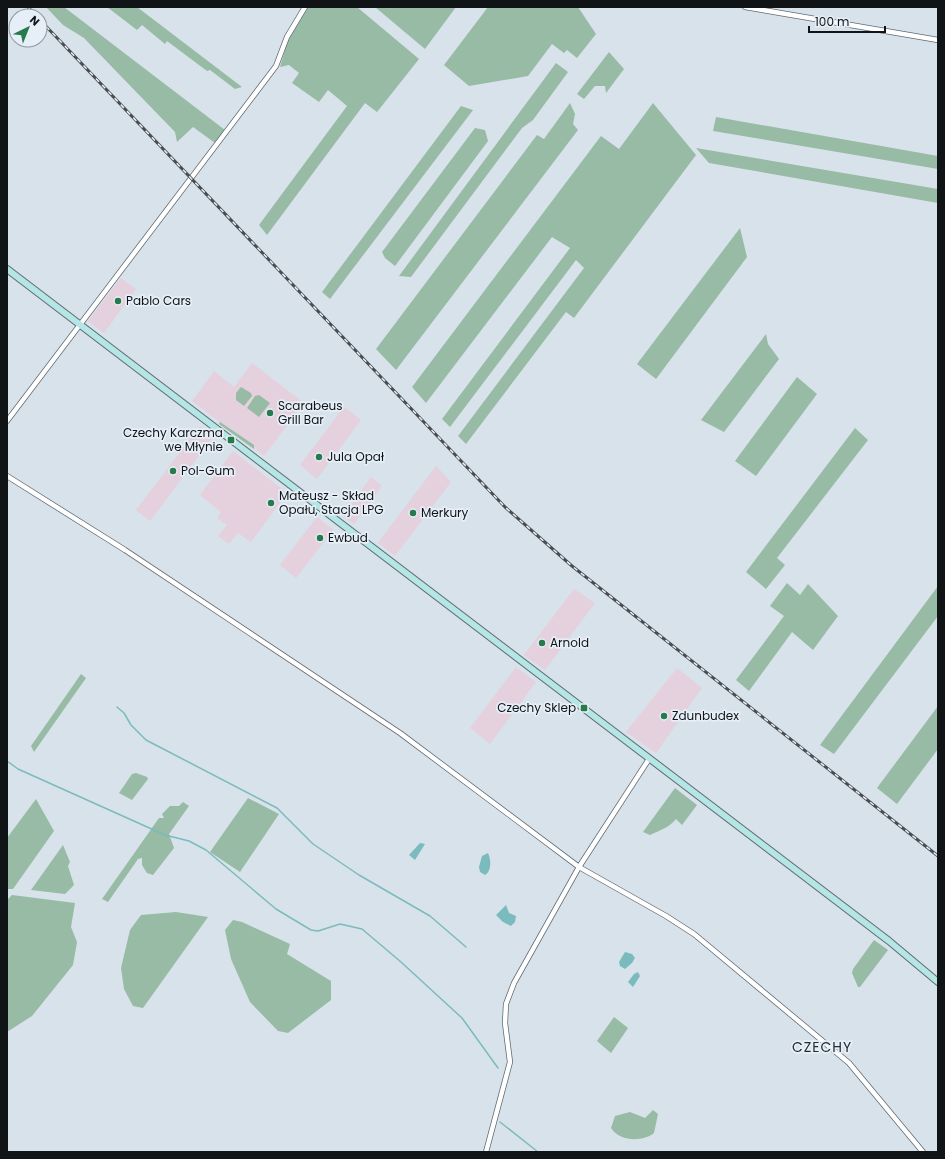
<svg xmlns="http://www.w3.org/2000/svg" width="945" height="1159" font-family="Poppins,sans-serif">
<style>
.commercial{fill:#e5d0dd}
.green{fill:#97bba4}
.water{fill:#7bbbbd}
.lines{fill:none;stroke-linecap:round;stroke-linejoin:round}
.stream{stroke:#7bbbbd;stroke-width:1.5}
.street-casing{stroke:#626a71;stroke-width:6}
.secondary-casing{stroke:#626a71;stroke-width:8}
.street{stroke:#fff;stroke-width:4.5}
.secondary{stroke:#b4e6e5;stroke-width:6}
.rail-casing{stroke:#484d51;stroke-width:3}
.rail{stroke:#e6eff7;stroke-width:1.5;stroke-dasharray:4.5;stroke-linecap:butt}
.poi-dot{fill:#267a4c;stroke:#e6eff7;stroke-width:1.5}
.labels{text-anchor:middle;stroke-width:3.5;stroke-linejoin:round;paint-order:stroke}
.poi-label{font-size:12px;fill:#111417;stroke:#e6eff7;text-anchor:start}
.quarter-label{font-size:14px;letter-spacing:1px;fill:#242b31;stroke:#e6eff7}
</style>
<rect width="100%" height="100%" fill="#d8e2ea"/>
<g class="commercial">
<path d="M121 278 136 289 104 333 88 321Z"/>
<path d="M252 363 304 403 264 456 192 401 214 371 234 387Z"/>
<path d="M344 407 361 420 317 479 300 465Z"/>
<path d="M200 426 213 437 150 521 136 510Z"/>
<path d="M233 451 287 493 251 542 238 533 229 544 218 536 227 525 217 518 221 512 200 495Z"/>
<path d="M436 466 451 482 395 556 378 543Z"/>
<path d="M371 477 382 486 354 524 343 516Z"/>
<path d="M317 517 333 530 296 578 280 565Z"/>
<path d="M574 589 595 603 545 670 524 655Z"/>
<path d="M516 667 536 682 490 744 470 728Z"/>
<path d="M677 668 702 688 656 753 626 732Z"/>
</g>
<g class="green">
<path d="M46 7H64L225 130 215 143 193 127 177 142 175 132 84 38 63 25Z"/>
<path d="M107 7H137L242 87 235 89 210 70 207 71 167 41 165 44 142 25 137 30Z"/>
<path d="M308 7H357L419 59 377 112 365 103 267 235 259 225 347 106 328 90 319 102 292 83 299 73 289 65 280 67 288 40Z"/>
<path d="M375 7H456L425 49Z"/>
<path d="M488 7H578L596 34 577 58 567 50 564 53 552 44 528 76 469 86 444 65Z"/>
<path d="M609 52 624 69 606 93 605 86H595L584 99 577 94Z"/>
<path d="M556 63 568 72 533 120 522 128 411 277 399 276Z"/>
<path d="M570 103 575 114 573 124 578 130 396 370 376 349 537 135 544 139Z"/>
<path d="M653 103 696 155 574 318 566 312 466 444 458 436 584 268 576 260 450 427 442 419 570 248 552 237 426 403 412 387 601 136 619 149Z"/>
<path d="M461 106 473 110 330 299 322 292Z"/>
<path d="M716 117 938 156V169L713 131Z"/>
<path d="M475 128 485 130 488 141 395 266 385 258 382 252Z"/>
<path d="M696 148 938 189V203L709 163Z"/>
<path d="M740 228 747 257 656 379 637 364Z"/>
<path d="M766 334 768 344 779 359 724 432 701 420Z"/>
<path d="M797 377 817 394 756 476 735 461Z"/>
<path d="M241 387 251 393 252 396 244 406 236 400V393Z"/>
<path d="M259 395 270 403 259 417 247 408 255 396Z"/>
<path d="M220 422 254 445V449L219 424Z"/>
<path d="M855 428 868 440 777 558 785 565 766 589 746 572Z"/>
<path d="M787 583 800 595 808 584 838 616 813 650 792 632 749 691 736 680 784 616 770 606Z"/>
<path d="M938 586V616L834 754 820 745Z"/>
<path d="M81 674 86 678 34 752 31 746Z"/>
<path d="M938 706V749L897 804 877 788Z"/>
<path d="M136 773 147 777 148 779 132 800 119 793 132 774Z"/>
<path d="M675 788 697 805 682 825 676 819C669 828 660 830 650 835L643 832Z"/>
<path d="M248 798 279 814 240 872 210 852Z"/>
<path d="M36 799 54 831 13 889H7V838Z"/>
<path d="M183 802 189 806 169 834 174 848 153 875 147 873 142 865V858L138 859 108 902 102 899 159 818H164L162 814 170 806H179Z"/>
<path d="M63 845 70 862 68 866 74 885 65 894 31 890Z"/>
<path d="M12 895 75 903 71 927 77 942 73 965 32 1016 7 1032V900Z"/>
<path d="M176 912 208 917 143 1008 133 1006 124 989 121 968 130 930 141 915Z"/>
<path d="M233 920 242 922 290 944 287 954 331 981V1000L288 1033 278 1031 250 1002 231 959 225 930Z"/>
<path d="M874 940 888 950 860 987H858L852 973 853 969Z"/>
<path d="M614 1017 628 1028 611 1053 597 1041Z"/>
<path d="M653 1110 658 1114 654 1133C643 1142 620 1142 611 1128L615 1116 630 1112 645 1118Z"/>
</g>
<g class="water">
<path d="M420 843 425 844 415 860 409 855Z"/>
<path d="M488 853C491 859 492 871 485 875L480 872 479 867 482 856Z"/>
<path d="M506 905 509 913 516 916 515 922 511 926 503 922 496 915Z"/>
<path d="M625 952 632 954 635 958 632 963 625 969 620 966 619 962Z"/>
<path d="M638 972 640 976 633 987 628 982 634 974Z"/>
</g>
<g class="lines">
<g class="stream">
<path d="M117 707 124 713 131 725 146 740 277 808 313 844 359 875 430 916 466 947"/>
<path d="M7 761 18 769 165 835 189 841 206 850 276 909 311 930 318 931 340 924 362 929 401 962 462 1018 498 1068"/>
<path d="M500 1122 538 1152"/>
</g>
<defs>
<g id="street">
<path d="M745 7 938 40"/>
<path d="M7 421 276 66 287 37 305 7"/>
<path d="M7 476 125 550 400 733 579 867 666 916 694 934 849 1063 923 1152"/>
<path d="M486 1152 510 1062 505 1023 506 1004 514 983 579 867 649 759"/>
</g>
<path id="secondary" d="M7 269 889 941 938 982"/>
</defs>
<use href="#street" class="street-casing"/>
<use href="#secondary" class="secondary-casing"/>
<use href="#street" class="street"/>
<use href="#secondary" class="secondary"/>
<defs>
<g id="rail">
<path d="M28 7 36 16"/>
<path d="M40 20 505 507 572 566 938 856"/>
</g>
</defs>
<use href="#rail" class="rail-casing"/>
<use href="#rail" class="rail"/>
</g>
<g class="poi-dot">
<circle cx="118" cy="301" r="4"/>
<circle cx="270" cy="413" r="4"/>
<rect x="227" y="436" width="8" height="8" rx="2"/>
<circle cx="319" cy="457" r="4"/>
<circle cx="173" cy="471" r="4"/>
<circle cx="271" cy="503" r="4"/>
<circle cx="413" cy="513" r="4"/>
<circle cx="320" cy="538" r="4"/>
<circle cx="542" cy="643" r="4"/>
<rect x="580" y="704" width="8" height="8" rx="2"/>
<circle cx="664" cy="716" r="4"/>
</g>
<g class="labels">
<g class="poi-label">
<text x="126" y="305">Pablo Cars</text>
<text x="278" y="410">Scarabeus<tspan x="278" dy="14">Grill Bar</tspan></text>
<text x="223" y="437" text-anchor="end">Czechy Karczma<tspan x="223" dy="14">we Młynie</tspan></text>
<text x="327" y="461">Jula Opał</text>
<text x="181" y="475">Pol-Gum</text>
<text x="279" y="500">Mateusz - Skład<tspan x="279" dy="14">Opału, Stacja LPG</tspan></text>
<text x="421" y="517">Merkury</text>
<text x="328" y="542">Ewbud</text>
<text x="550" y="647">Arnold</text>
<text x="576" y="712" text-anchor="end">Czechy Sklep</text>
<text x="672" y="720">Zdunbudex</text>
</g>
<g class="quarter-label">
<text x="822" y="1052">CZECHY</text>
</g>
</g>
<rect width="945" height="1159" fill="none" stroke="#111417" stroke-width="16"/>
<g transform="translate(28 28) rotate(43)"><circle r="19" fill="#e6eff7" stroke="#91979d"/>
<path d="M0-3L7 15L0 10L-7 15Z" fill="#267a4c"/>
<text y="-6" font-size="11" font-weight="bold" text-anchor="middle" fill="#111417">N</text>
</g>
<path d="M809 26v6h76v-6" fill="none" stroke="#111417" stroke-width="2"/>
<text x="815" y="26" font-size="12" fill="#111417" stroke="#e6eff7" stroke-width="3" paint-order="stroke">100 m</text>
</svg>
